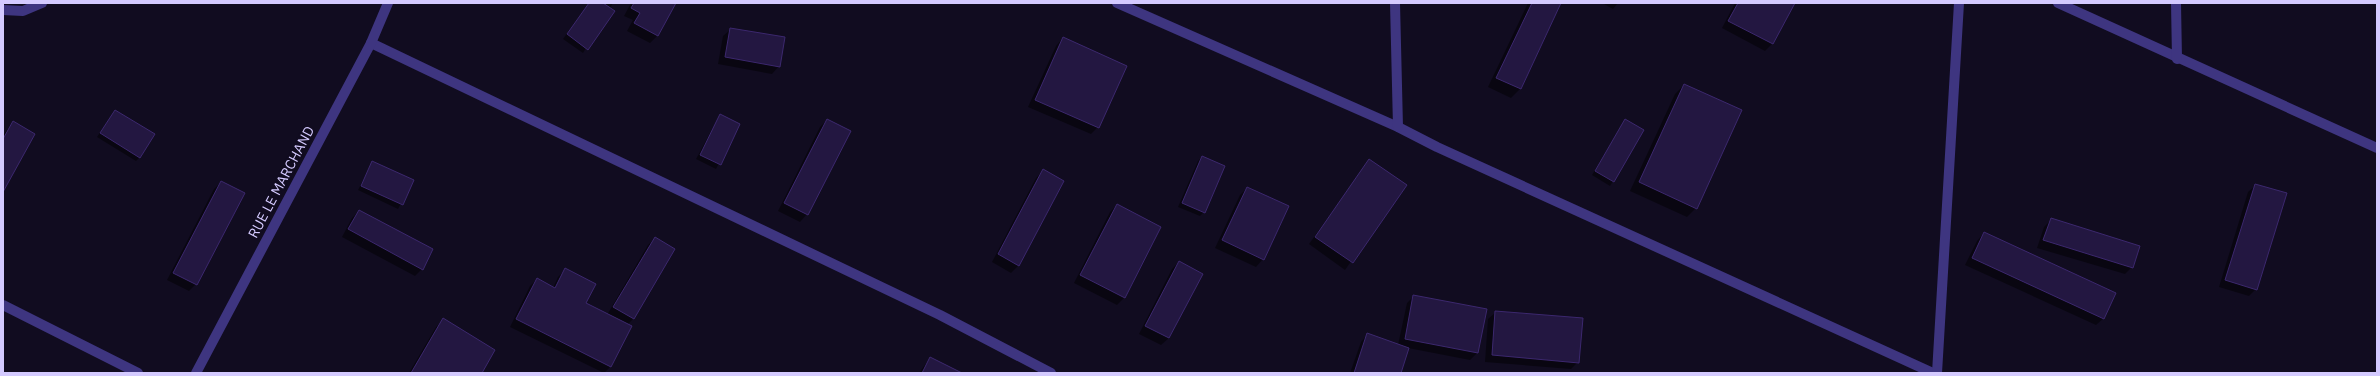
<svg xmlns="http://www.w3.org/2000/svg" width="2380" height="376" font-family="'IBM Plex Sans',sans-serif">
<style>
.shadow{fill:#0007}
.building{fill:#231741;stroke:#3c286e}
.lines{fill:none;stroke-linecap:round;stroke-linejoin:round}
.minor{stroke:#3e3580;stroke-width:10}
.labels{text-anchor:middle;stroke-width:4;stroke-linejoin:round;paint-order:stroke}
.street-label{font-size:14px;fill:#d4caff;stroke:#110c20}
</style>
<rect width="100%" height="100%" fill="#110c20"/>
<g class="shadow">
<path d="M589 3H613L583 53 563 39Z"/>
<path d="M631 3H674L657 36 650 43 627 31 633 20 624 16Z"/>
<path d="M1528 3H1560L1520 89 1511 98 1488 87Z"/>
<path d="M1602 3H1618L1613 9Z"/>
<path d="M1735 3H1794L1772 44 1765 51 1722 28Z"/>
<path d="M731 29 779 66 772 74 718 64 723 36Z"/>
<path d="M1063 38 1098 127 1091 134 1028 107 1056 46Z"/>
<path d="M1684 85 1696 208 1687 217 1630 191 1675 94Z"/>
<path d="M115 111 140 157 136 161 97 137Z"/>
<path d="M720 115 739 125 716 169 696 159Z"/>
<path d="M827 120 807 214 800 222 778 211 820 127Z"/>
<path d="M1625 120 1643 130 1610 186 1592 175Z"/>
<path d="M13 122 3 190V135Z"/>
<path d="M1202 157 1204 212 1200 216 1178 207 1198 161Z"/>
<path d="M1369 161 1405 185 1345 270 1309 244Z"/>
<path d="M373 162 413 181 398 209 358 190Z"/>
<path d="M1043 171 1019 265 1011 273 992 262 1036 178Z"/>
<path d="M221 182 196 284 189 291 167 280 214 189Z"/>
<path d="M2256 185V289L2249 296 2219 287 2248 192Z"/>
<path d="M1247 188 1263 259 1256 267 1215 248 1240 195Z"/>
<path d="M1117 205 1160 227 1124 298 1117 305 1074 283 1110 212Z"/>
<path d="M359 211 422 269 415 276 342 237 352 218Z"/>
<path d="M2051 220 2132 267 2125 274 2037 248 2044 227Z"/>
<path d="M1984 233 2104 318 2096 325 1965 265 1977 241Z"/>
<path d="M655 238 674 250 633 319 627 325 630 326 610 367 604 373 510 327 530 286 537 279 553 288 558 277 565 270 585 303 607 315 648 245Z"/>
<path d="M1179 262 1202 274 1169 338 1161 345 1139 334 1172 269Z"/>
<path d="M1414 296 1486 310 1477 353 1470 360 1408 348 1400 373H1350L1361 342 1368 334 1398 345 1407 303Z"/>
<path d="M1496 312 1578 362 1571 369 1485 362 1488 319Z"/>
<path d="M443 320 481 373H409L436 327Z"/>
<path d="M930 358 959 373H919Z"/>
</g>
<g class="building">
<path d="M589 3H603L615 11 588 50 567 34Z"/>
<path d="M634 3H676L658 36 634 23 640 13 631 8Z"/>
<path d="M1532 3H1561L1521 89 1496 78Z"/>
<path d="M1738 3H1795L1773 44 1728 21Z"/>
<path d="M730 28 785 37 780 67 725 57Z"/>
<path d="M1063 37 1127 66 1099 128 1035 100Z"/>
<path d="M1684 84 1742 110 1697 209 1639 182Z"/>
<path d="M115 110 155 134 140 158 100 133Z"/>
<path d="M720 114 740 124 721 165 700 155Z"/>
<path d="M827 119 851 131 808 215 784 203Z"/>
<path d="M1625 119 1644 130 1614 182 1595 171Z"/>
<path d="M13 121 35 134 3 192V139Z"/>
<path d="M1202 156 1225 166 1205 213 1182 203Z"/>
<path d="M1369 159 1407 185 1353 263 1315 237Z"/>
<path d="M372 161 414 180 403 205 361 186Z"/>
<path d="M1043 169 1064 181 1019 266 998 254Z"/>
<path d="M221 181 245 193 197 285 173 273Z"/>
<path d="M2255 184 2287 193 2257 290 2225 280Z"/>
<path d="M1247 187 1289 206 1264 260 1222 240Z"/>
<path d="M1117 204 1161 227 1125 298 1080 275Z"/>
<path d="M359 210 433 249 423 270 348 229Z"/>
<path d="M2051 218 2140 246 2133 268 2043 240Z"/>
<path d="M1984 232 2116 293 2104 319 1972 258Z"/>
<path d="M655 237 675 249 634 319 613 307Z"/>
<path d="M1179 261 1203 274 1169 338 1145 326Z"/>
<path d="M565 268 596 284 586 303 632 326 611 367 516 319 537 278 555 288Z"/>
<path d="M1413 295 1487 309 1478 353 1405 339Z"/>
<path d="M1495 311 1583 318 1579 363 1492 355Z"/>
<path d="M443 318 495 350 482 373H411Z"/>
<path d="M1367 333 1409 348 1401 373H1354Z"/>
<path d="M930 357 962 373H922Z"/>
</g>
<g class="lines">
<g class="minor">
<path d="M1117 3 1398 127 1437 147 1933 373"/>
<path d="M1395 3 1398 127"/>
<path d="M2058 3 2377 148"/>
<path d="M2176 3 2177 59"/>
<path d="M3 10 23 11 42 3"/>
<path d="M371 43 940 315 1051 373"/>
<path d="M3 305 138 373"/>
<path d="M196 373 371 43 388 3"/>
<path d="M1937 373 1959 3"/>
</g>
</g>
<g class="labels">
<g class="street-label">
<text transform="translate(281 182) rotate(-62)" y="5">RUE LE MARCHAND</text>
</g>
</g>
<rect width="2380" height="376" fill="none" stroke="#d4caff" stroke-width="8"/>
</svg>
